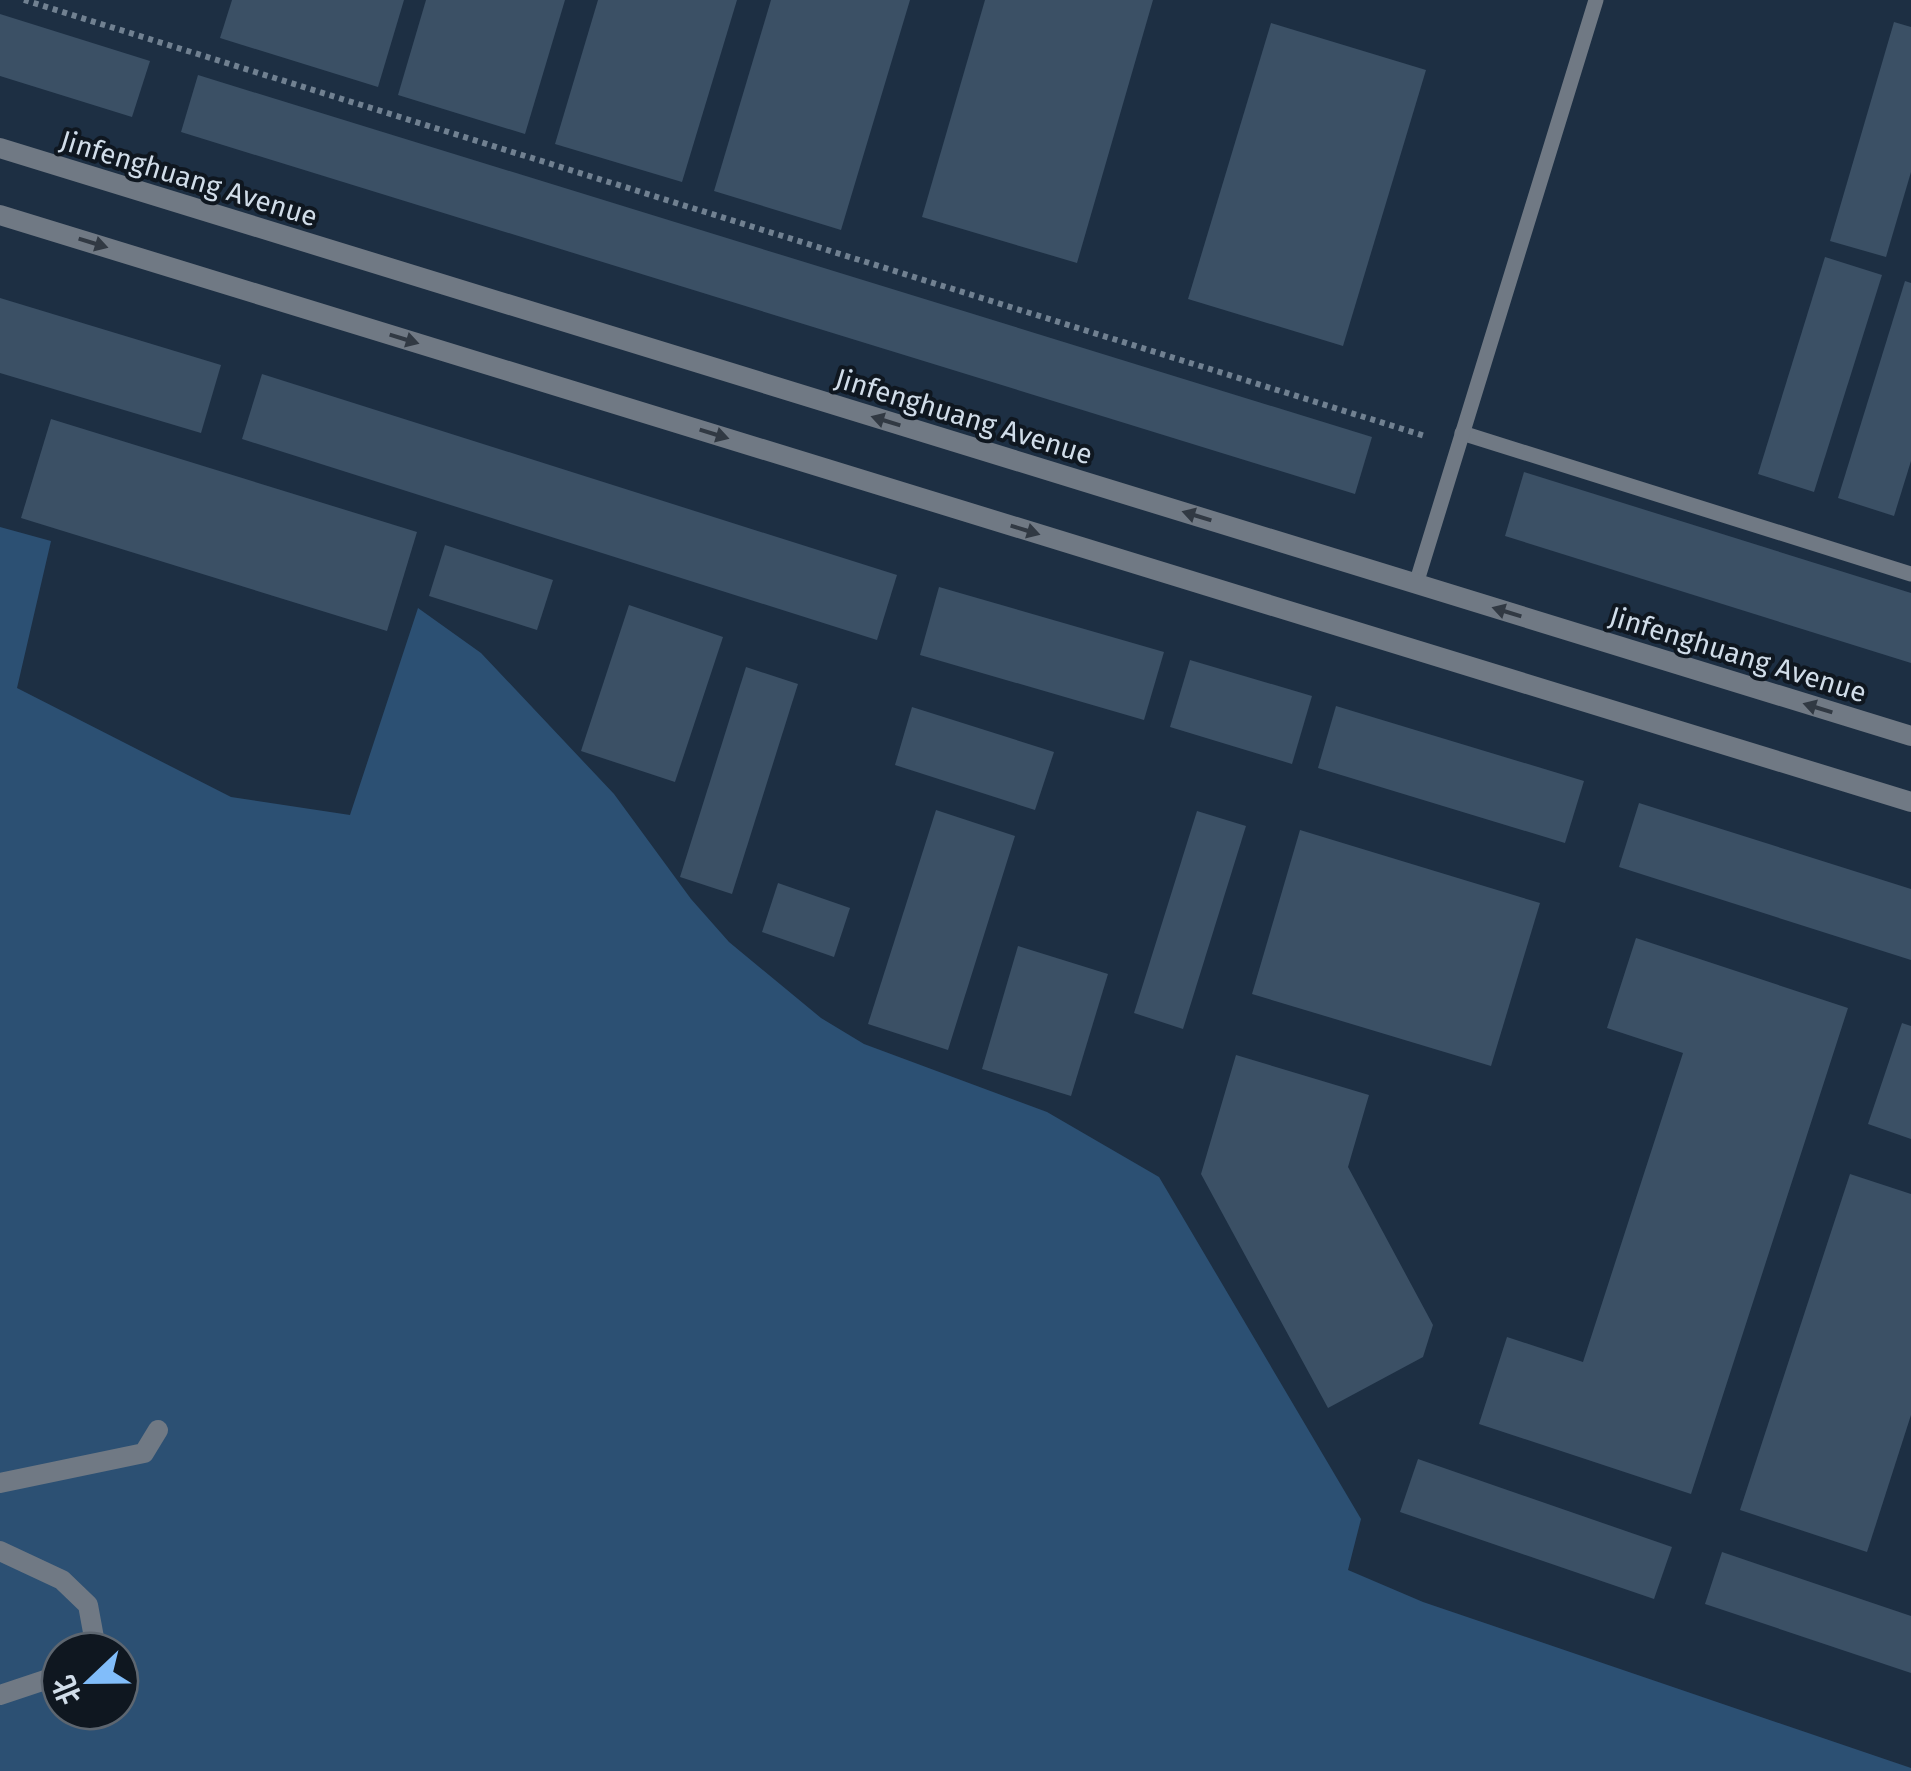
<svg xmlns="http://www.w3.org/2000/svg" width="1911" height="1771" font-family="'Fira Sans','Noto Sans SC',sans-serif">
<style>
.green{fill:#2c5073;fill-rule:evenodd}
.building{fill:#3b5065}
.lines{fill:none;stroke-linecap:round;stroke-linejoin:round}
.path{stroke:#718191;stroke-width:6;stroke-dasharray:5 5;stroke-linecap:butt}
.service{stroke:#707984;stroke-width:15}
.minor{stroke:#707984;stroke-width:20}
.tertiary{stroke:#707984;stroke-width:20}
.oneway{fill:#313943}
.labels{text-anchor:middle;stroke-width:8;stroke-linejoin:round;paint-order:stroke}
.street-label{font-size:28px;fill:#d1dde9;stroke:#0f1720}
</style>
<rect width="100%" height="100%" fill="#1d2f43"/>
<path class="green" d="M0 527 51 541 17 688 231 797 350 815 418 608 481 653 614 794 691 899 729 942 821 1018 864 1044 1047 1112 1159 1177 1361 1519 1348 1570 1423 1602 1911 1768V1771H0ZM60 1651H120V1711H60Z"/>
<g class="building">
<path d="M232 0H404L378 87 220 38Z"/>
<path d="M426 0H565L525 134 398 95Z"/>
<path d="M598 0H737L682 182 555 144Z"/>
<path d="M771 0H910L841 230 714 191Z"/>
<path d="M985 0H1153L1077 263 922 217Z"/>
<path d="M0 14 150 61 132 117 0 76Z"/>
<path d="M1894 22 1911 27V172L1886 257 1830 241Z"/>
<path d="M1271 23 1426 70 1343 346 1188 299Z"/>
<path d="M198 75 1372 437 1355 494 181 132Z"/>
<path d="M1825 257 1882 275 1814 492 1758 474Z"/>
<path d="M1905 281 1911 283V461L1894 516 1838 498Z"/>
<path d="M0 298 221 365 201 433 0 373Z"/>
<path d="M262 374 897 575 877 640 242 439Z"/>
<path d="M51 419 417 532 387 631 21 518Z"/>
<path d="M1524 472 1911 593V663L1505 536Z"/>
<path d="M445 545 553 580 537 630 429 596Z"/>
<path d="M939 587 1164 652 1144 720 920 655Z"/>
<path d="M629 605 723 637 675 782 581 751Z"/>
<path d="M1190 660 1312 696 1292 764 1170 727Z"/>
<path d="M746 667 798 684 732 894 680 877Z"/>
<path d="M1336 706 1584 781 1565 843 1318 768Z"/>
<path d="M912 707 1054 752 1035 810 895 765Z"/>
<path d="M1639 803 1911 889V960L1619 867Z"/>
<path d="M936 810 1015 836 948 1050 868 1024Z"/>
<path d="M1197 811 1246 826 1183 1029 1134 1013Z"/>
<path d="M1300 830 1540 903 1491 1066 1252 994Z"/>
<path d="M778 883 850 908 834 957 762 932Z"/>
<path d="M1636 938 1848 1008 1691 1494 1479 1424 1507 1337 1583 1362 1683 1053 1607 1028Z"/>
<path d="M1018 946 1108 974 1071 1096 982 1069Z"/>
<path d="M1902 1023 1911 1026V1139L1868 1124Z"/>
<path d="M1236 1055 1369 1095 1348 1167 1433 1325 1423 1357 1328 1408 1201 1174Z"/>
<path d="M1850 1174 1911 1194V1415L1867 1552 1740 1510Z"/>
<path d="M1418 1459 1672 1547 1654 1599 1400 1512Z"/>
<path d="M1722 1552 1911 1616V1673L1705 1604Z"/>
</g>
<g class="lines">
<path class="path" d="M24 0 1425 436"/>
<g class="service">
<path d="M1462 433 1911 574"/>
<path d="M1416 584 1596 0"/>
</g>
<g class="minor">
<path d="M0 1483 144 1453 158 1430"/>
<path d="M0 1551 62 1580 88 1605 95 1643 92 1651"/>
<path d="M0 1695 60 1675"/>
</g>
<g class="tertiary">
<path d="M0 148 1911 736"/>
<path d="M0 215 1911 802"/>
</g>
</g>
<defs><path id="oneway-solid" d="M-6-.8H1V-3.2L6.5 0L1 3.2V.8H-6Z" transform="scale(2.5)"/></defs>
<g class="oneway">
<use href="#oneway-solid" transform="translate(93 243) rotate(17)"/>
<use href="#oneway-solid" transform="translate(404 339) rotate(17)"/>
<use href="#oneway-solid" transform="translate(886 421) rotate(-163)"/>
<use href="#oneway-solid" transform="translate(714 434) rotate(17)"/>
<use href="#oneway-solid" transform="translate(1197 516) rotate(-163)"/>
<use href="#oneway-solid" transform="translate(1025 530) rotate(17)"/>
<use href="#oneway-solid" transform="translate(1507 612) rotate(-163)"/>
<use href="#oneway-solid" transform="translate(1818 708) rotate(-163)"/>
</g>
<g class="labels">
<g class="street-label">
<text transform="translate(189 178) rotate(17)" y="10">Jinfenghuang Avenue</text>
<text transform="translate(964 416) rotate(17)" y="10">Jinfenghuang Avenue</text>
<text transform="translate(1738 654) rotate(17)" y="10">Jinfenghuang Avenue</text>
</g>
</g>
<g transform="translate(90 1681) rotate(248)"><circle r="48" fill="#0f1720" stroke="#5d6670" stroke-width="2.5"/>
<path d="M0-8L18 38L0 25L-18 38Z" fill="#81bdfa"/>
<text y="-15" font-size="28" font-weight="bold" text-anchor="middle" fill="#d1dde9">北</text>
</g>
</svg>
